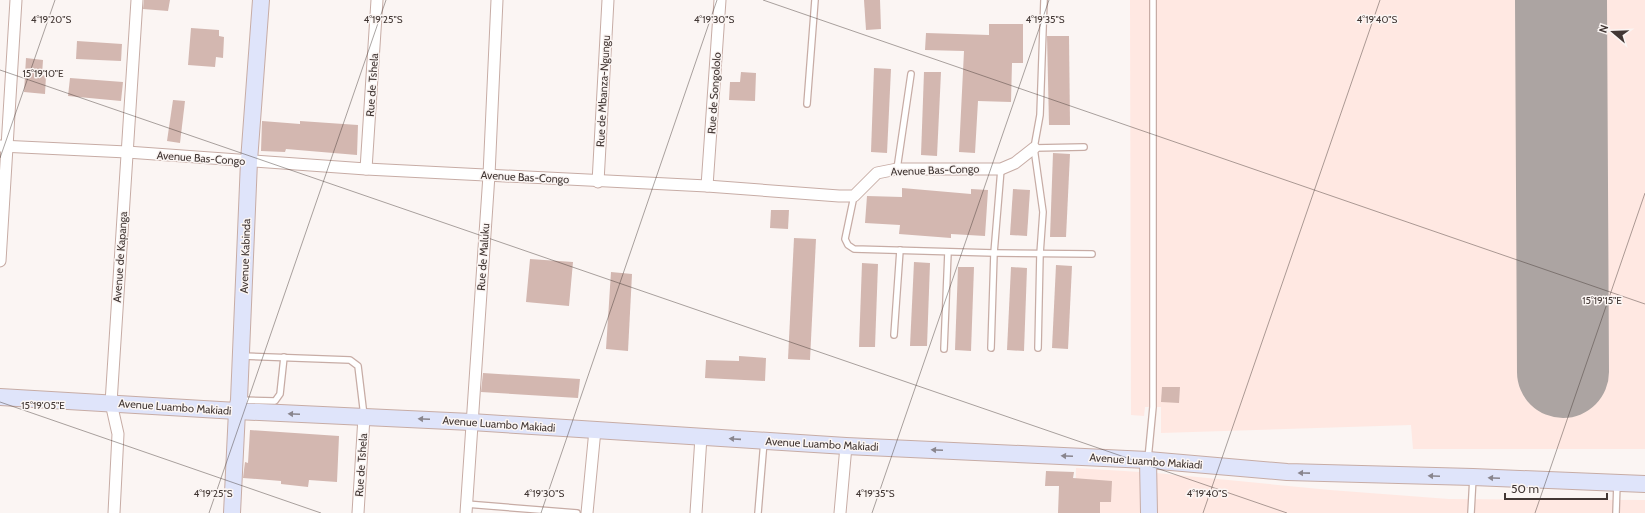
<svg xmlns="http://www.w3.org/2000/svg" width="1645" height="513" font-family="Cabin,sans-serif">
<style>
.built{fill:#ffe8e2}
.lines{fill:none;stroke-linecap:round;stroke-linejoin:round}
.runway{stroke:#aca4a2;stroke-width:92}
.building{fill:#d3b7b0}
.lane-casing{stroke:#c7aca5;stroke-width:8}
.street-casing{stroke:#c7aca5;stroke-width:13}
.secondary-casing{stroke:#c7aca5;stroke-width:18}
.lane{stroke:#fff;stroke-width:5.5}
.street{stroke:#fff;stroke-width:11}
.secondary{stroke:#dfe4fa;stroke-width:16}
.oneway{fill:#89858d}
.ticks{fill:none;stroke:#423734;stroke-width:1;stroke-opacity:0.45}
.labels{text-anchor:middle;stroke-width:3;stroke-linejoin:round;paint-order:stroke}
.street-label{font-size:11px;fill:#423734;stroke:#fbf5f3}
.ticks-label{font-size:10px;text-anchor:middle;fill:#423734;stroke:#fbf5f3;stroke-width:3;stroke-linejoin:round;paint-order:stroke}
</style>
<rect width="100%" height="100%" fill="#fbf5f3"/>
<g class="built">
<path d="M1130 0H1645V449H1413L1411 425 1161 433V407H1145L1144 416 1131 415Z"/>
<path d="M1076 468 1156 473 1330 490 1449 499 1645 500V513H1075Z"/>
</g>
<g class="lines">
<path class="runway" d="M1561 0 1563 372"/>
</g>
<g class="building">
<path d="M144 0H170L168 11 143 9Z"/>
<path d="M864 0H880L881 29 866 30Z"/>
<path d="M989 24H1023V63H1012L1011 102 978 101 975 153 959 152 964 51 925 50 926 33 989 35Z"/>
<path d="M191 28 219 30V36L224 37 223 58 216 57 215 67 188 65Z"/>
<path d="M1047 36H1069L1070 125H1049Z"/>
<path d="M77 41 122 44 121 61 76 59Z"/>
<path d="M26 58 43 60 42 75 46 76 45 94 24 92Z"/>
<path d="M874 68 891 69 887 153 871 152Z"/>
<path d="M741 72 756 73 755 101 729 100 730 82H740Z"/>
<path d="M924 72H941L937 156 921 155Z"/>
<path d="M70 78 123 82 121 101 68 96Z"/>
<path d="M173 100 185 101 180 143 167 141Z"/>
<path d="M262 121 300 124V121L358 125 357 155 286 149 285 152 261 151Z"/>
<path d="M1053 153 1070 154 1066 237H1050Z"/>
<path d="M902 188 971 194V189L988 190 985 236 951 234V238L899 234 900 225 865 223 867 196 902 197Z"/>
<path d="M1013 189 1030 190 1027 236 1010 235Z"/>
<path d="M771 210H789L788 229 770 228Z"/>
<path d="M794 238 816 239 810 360 788 359Z"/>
<path d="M530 259 573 262 569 306 526 302Z"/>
<path d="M914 262 930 263 927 346H910Z"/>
<path d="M862 263 878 264 875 347H859Z"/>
<path d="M1056 265 1072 266 1068 349 1052 348Z"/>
<path d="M958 267H974L971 351 955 350Z"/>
<path d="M1011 267 1027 268 1024 351 1007 350Z"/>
<path d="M611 272 632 274 628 351 606 349Z"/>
<path d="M739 356 766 358 765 381 705 378 706 360 739 361Z"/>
<path d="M483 373 580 379 578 398 481 392Z"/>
<path d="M1162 387H1180L1179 403 1161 402Z"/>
<path d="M250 430 339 436 337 482 309 480 308 487 281 484V481L243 478 245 462 248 463Z"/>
<path d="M1046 471 1074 472 1073 478 1112 481 1111 502H1100V513H1058L1059 486H1045Z"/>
</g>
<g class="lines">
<defs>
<g id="lane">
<path d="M807 104 815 0"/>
<path d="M1034 148 1084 147"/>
<path d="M897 169 911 74"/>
<path d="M854 196 845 239 848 245 854 249 994 253 1092 254"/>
<path d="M894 335 900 250"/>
<path d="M991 348 994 253 1001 169"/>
<path d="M1038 348 1040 254 1043 212 1034 148 1040 115 1044 0"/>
<path d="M944 349 948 252"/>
<path d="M242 356 350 360 358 366 364 416"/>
<path d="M240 400 275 401 280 394 284 357"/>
<path d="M1148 459 1153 407V0"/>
<path d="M466 504 577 513"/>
<path d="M758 513 764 441"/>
<path d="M1471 513 1473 477"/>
<path d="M1616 513 1617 483"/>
</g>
<g id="street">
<path d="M0 146 127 152 366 169 707 186 839 196H854L877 173 897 169H1001L1015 163 1034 148"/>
<path d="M366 169 377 0"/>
<path d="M598 182 608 0"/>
<path d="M707 186 720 0"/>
<path d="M0 261 16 0"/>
<path d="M114 513 118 434 111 403 137 0"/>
<path d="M358 513 364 417"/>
<path d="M466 513 489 175 497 0"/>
<path d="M587 513 595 430"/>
<path d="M696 513 701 437"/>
<path d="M840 513 846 446"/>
</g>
<g id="secondary">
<path d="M0 397 237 411 471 422 846 446 1148 460 1287 472 1473 477 1645 484"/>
<path d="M1148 460 1149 513"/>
<path d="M232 513 237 411 239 400 249 161 261 0"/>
</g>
</defs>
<use href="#lane" class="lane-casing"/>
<use href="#street" class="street-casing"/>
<use href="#secondary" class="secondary-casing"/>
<use href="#lane" class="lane"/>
<use href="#street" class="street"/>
<use href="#secondary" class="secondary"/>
</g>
<defs><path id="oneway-solid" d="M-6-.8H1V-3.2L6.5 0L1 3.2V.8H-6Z"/></defs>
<g class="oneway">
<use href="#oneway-solid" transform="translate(294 414) rotate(-178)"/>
<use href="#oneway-solid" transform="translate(424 419) rotate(-177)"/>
<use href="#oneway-solid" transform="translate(735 439) rotate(-176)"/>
<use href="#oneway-solid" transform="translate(937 450) rotate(-177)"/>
<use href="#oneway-solid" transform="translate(1067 456) rotate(-177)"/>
<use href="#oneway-solid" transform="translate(1304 473) rotate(-179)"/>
<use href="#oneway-solid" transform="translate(1434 476) rotate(-178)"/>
<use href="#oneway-solid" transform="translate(1494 478) rotate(-177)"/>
</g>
<path class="ticks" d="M763 0 1645 304M0 70 1287 513M0 158 55 0M0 402 321 513M209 513 386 0M541 513 717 0M872 513 1049 0M1203 513 1380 0M1535 513 1645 193"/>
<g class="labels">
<g class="street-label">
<text transform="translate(372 85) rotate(-86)" y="4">Rue de Tshela</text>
<text transform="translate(603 91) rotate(-87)" y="4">Rue de Mbanza-Ngungu</text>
<text transform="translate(714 93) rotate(-86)" y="4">Rue de Songololo</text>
<text transform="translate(201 158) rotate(4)" y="4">Avenue Bas-Congo</text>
<text transform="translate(935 170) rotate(-2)" y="4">Avenue Bas-Congo</text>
<text transform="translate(525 177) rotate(3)" y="4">Avenue Bas-Congo</text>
<text transform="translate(245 256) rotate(-88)" y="4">Avenue Kabinda</text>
<text transform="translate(120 257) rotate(-86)" y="4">Avenue de Kapanga</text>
<text transform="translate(483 257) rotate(-86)" y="4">Rue de Maluku</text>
<text transform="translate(175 407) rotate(4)" y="4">Avenue Luambo Makiadi</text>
<text transform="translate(499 424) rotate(4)" y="4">Avenue Luambo Makiadi</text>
<text transform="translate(822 444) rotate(3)" y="4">Avenue Luambo Makiadi</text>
<text transform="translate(1146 461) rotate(4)" y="4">Avenue Luambo Makiadi</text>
<text transform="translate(361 465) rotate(-86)" y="4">Rue de Tshela</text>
</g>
</g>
<g class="ticks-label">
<text x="51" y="23">4°19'20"S</text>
<text x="383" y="23">4°19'25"S</text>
<text x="714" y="23">4°19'30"S</text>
<text x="1045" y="23">4°19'35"S</text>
<text x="1377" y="23">4°19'40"S</text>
<text x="43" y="77">15°19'10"E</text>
<text x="1602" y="304">15°19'15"E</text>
<text x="43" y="409">15°19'05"E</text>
<text x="213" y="497">4°19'25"S</text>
<text x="544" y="497">4°19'30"S</text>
<text x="875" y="497">4°19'35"S</text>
<text x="1207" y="497">4°19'40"S</text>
</g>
<g transform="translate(1613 32) rotate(289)" stroke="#fbf5f3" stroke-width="3" paint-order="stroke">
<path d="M0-3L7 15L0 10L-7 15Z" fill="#423734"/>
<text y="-6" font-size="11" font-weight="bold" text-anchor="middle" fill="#423734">N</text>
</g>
<path d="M1505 493v6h102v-6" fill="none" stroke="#423734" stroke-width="2"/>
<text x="1511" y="493" font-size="12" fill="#423734" stroke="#fbf5f3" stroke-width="3" paint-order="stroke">50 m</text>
</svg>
